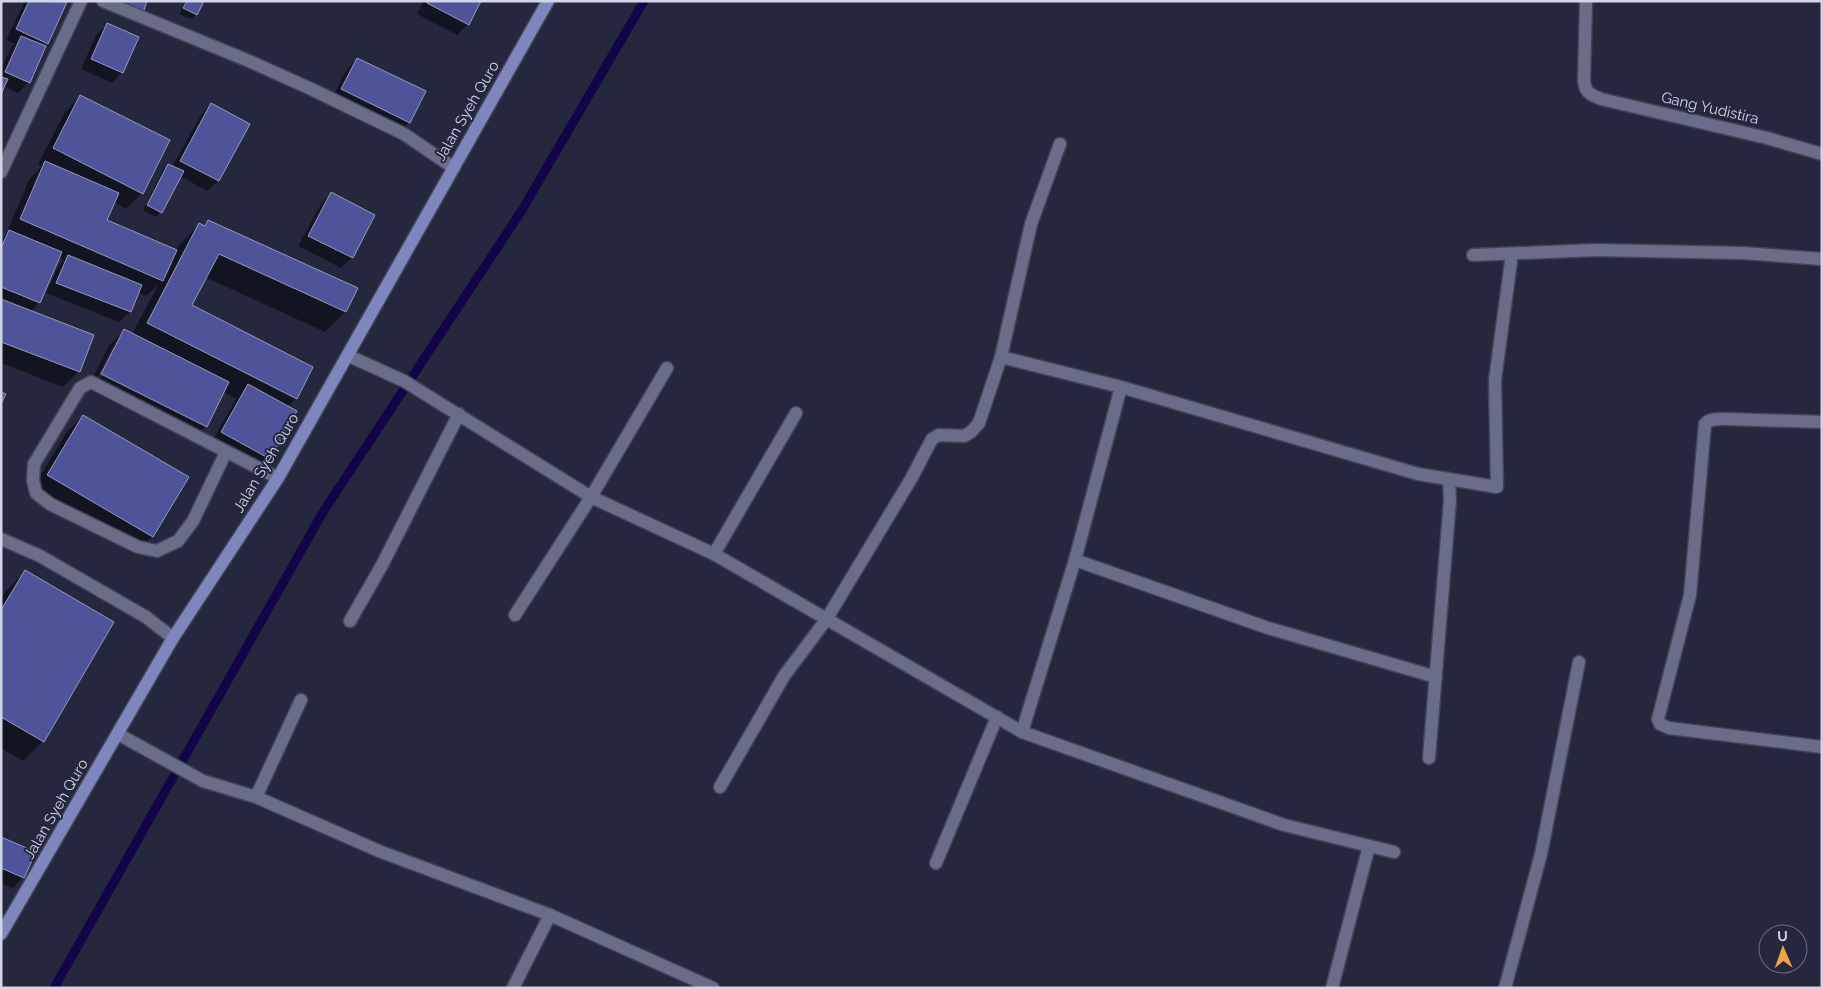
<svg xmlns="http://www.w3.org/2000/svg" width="1823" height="989" font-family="Raleway,sans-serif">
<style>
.shadow{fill:#0007;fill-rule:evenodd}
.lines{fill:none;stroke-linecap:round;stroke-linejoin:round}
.stream{stroke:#110548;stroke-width:9}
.building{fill:#4f549a;stroke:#979bba}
.lane-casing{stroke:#414357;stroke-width:15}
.street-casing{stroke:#414357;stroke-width:15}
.primary-casing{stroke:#414357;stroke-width:15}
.lane{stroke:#696d89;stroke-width:12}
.street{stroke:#696d89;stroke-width:12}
.primary{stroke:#7f86bd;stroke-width:12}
.labels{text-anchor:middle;stroke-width:4;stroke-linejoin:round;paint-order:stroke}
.street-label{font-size:15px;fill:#d2d5e5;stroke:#25273f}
</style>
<rect width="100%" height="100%" fill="#25273f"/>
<g class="shadow">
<path d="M25 1 66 2 47 43 43 46 29 82 18 93 3 86 1 91V70L11 47 15 44 6 40Z"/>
<path d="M118 1H146L143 9 138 14Z"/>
<path d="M186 1H202L196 15 191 19 179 14Z"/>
<path d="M424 1H479L468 24 457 35 417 14Z"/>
<path d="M107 24 122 72 112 83 81 69 96 35Z"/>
<path d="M357 59 409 122 399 133 331 100 347 69Z"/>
<path d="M80 96 142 193 126 209 114 202 105 221 176 251 179 245 199 225 203 227 208 221 345 312 325 332 205 277 190 306 312 368 296 399 287 407 269 458 258 469 211 443 236 399 223 392 206 426 190 441 87 389 109 346 124 330 132 334 158 285 146 296 138 292 130 312 119 322 46 293 58 267 64 260 58 258 39 303 30 312 79 371 63 387 1 363V240L5 236 30 178 42 166 38 164 65 112ZM113 347H116L99 380 97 379Z"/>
<path d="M211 104 248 124 218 181 207 191 180 176 161 212 156 217 143 210 163 170 168 165 172 167 201 115Z"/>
<path d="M331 193 373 215 352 258 341 268 298 246 321 204Z"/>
<path d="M83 416 187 478 152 537 136 552 32 490 67 432Z"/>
<path d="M25 572 43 741 23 761 1 748V598L5 592Z"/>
<path d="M1 838 23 877 13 888 1 883Z"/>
</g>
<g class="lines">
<path class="stream" d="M54 988 323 512 522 210 644 1"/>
</g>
<g class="building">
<path d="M29 1 67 2 48 44 16 29Z"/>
<path d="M120 1H147L144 10Z"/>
<path d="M187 1H204L197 15 183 8Z"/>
<path d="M428 1H481L469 25 427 3Z"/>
<path d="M107 23 139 37 123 73 91 59Z"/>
<path d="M21 36 46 46 30 83 5 72Z"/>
<path d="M357 58 426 91 410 123 341 89Z"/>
<path d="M1 77 8 79 1 94Z"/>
<path d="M80 95 170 140 143 194 53 148Z"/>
<path d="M211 103 250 124 219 181 180 161Z"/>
<path d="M45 161 119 193 107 220 177 250 163 281 20 219Z"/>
<path d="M168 164 184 171 162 213 147 205Z"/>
<path d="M331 192 375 215 353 258 308 236Z"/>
<path d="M208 220 358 288 346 312 219 254 192 305 313 367 297 399 147 323 199 223 205 226Z"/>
<path d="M9 230 62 252 40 303 1 287V248Z"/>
<path d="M68 255 142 285 131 312 56 283Z"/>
<path d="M1 299 94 335 80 372 1 342Z"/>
<path d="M124 329 229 382 207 427 101 374Z"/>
<path d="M248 384 297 411 270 459 221 432Z"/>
<path d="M1 392 6 394 1 404Z"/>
<path d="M83 415 189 477 153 537 47 475Z"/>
<path d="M25 570 114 622 44 742 1 717V610Z"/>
<path d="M1 837 36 852 24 878 1 868Z"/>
</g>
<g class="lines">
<defs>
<g id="lane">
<path d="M226 452 193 521 178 541 157 551 138 547 50 504 36 493 33 480 34 464 80 388 91 382 278 478"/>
<path d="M1 539 40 556 146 617 173 638"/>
<path d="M256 797 301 700"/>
</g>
<g id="street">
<path d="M103 1 249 61 309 88 404 134 454 168"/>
<path d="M1586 1 1584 80C1585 93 1590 94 1601 99L1767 138 1822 154"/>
<path d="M1 172 81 1"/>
<path d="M1473 255 1596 250 1742 253 1822 259"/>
<path d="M349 356 404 381 591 497 714 554 1022 732 1284 825 1394 852"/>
<path d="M1001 357 1121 387 1418 474 1497 487 1495 380 1512 254"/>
<path d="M1822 422 1727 419C1720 419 1710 418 1705 424L1690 595 1658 719 1660 724 1669 728 1822 747"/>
<path d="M714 554 796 413"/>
<path d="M1075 560 1268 628 1436 677"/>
<path d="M515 615 591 497 667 368"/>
<path d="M350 621 382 565 459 414"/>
<path d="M1022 732 1075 560 1121 387"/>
<path d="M118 734 203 781 256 797 379 851 550 915 713 988"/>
<path d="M1429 758 1450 500 1449 480"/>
<path d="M720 787 784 676 826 620 911 479 932 439 939 435 964 436 971 432 979 423 1001 357 1031 224 1060 144"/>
<path d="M936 863 997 717"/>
<path d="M513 988 550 915"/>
<path d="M1332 988 1369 846"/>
<path d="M1505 988 1541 854 1579 662"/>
</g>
<path id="primary" d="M1 934 173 638 278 478 548 1"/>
</defs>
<use href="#lane" class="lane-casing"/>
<use href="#street" class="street-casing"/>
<use href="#primary" class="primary-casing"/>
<use href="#lane" class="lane"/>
<use href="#street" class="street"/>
<use href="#primary" class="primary"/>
</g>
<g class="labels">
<g class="street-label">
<text transform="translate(1710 108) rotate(13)" y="5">Gang Yudistira</text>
<text transform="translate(467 111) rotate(-60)" y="5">Jalan Syeh Quro</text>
<text transform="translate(266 463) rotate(-59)" y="5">Jalan Syeh Quro</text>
<text transform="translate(56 809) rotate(-60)" y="5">Jalan Syeh Quro</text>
</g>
</g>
<rect width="1823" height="989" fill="none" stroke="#d2d5e5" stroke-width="5"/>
<g transform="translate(1783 949) rotate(358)"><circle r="24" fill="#25273f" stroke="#6a6d81"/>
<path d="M0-4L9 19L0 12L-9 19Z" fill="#f3a442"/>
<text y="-8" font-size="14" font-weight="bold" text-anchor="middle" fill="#d2d5e5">U</text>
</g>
</svg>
